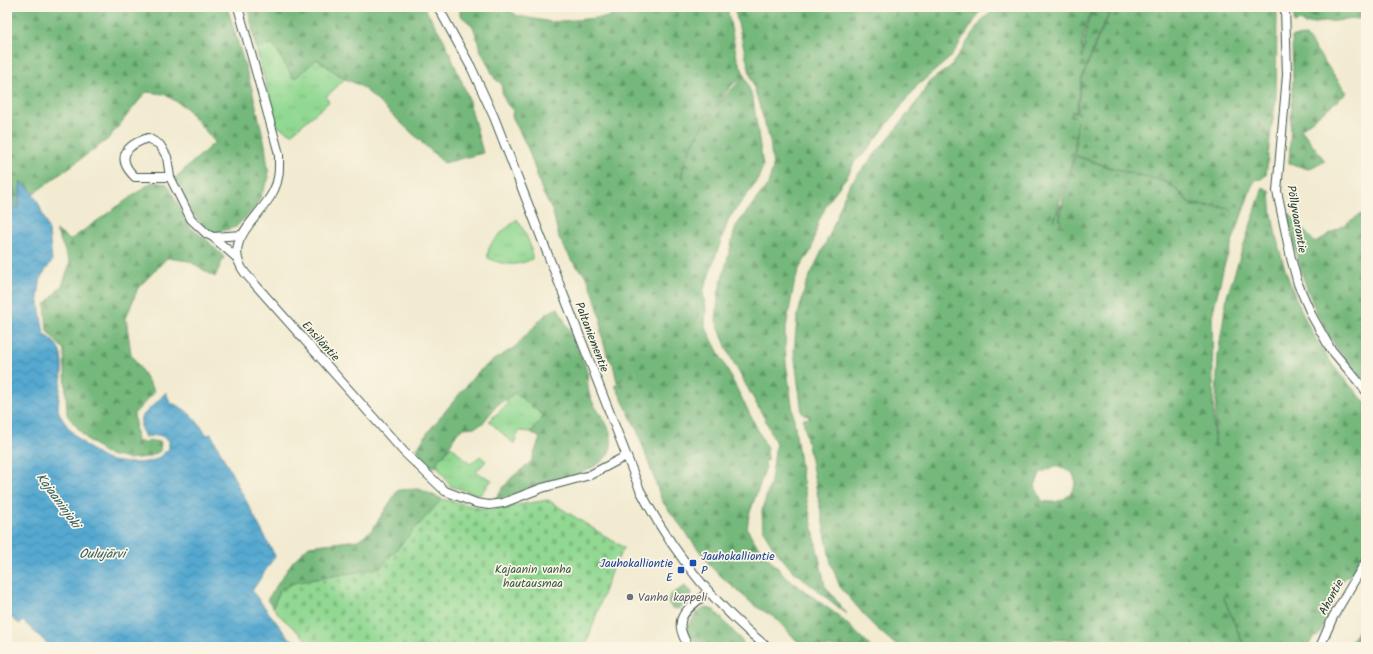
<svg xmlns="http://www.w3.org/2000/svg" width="1373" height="654" font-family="Kalam,sans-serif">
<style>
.grass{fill:url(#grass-tufts);stroke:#588a63}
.forest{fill:url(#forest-firs);stroke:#4a7a58;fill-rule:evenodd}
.cemetery{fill:url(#cemetery-stones);stroke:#588a63}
.water{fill:url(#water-waves);stroke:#3a7282}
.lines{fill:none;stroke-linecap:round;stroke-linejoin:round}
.minor-casing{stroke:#3f574c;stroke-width:10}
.minor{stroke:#fff;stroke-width:8}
.transit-dot{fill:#1a4fb4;stroke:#fcf5e5;stroke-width:1.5}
.worship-dot{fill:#6b7280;stroke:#fcf5e5;stroke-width:1.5}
.labels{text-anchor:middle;stroke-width:3.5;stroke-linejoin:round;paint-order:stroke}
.street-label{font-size:12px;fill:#1f3d34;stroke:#fcf5e5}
.transit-label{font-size:12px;fill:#164399;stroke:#fcf5e5;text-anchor:start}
.park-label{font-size:12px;fill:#365c47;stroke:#fcf5e5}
.worship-label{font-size:12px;fill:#5b616d;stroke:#fcf5e5;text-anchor:start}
.water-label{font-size:13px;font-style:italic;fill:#2f5d63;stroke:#fcf5e5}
</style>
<defs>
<pattern id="grass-tufts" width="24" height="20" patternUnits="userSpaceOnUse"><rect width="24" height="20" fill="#91d892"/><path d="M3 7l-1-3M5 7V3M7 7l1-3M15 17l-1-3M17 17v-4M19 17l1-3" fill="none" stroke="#7dba7e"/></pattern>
<pattern id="forest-firs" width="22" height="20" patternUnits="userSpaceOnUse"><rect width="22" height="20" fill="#74b87c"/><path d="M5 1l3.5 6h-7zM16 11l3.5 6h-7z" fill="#5f9766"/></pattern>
<pattern id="cemetery-stones" width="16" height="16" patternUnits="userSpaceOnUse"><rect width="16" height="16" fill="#91d892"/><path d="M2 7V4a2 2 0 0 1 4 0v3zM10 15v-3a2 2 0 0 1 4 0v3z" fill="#7dba7e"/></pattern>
<pattern id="water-waves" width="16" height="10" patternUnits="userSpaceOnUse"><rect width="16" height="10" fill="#54a8d0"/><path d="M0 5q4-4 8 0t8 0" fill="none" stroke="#458aaa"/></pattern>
</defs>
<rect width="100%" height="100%" fill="#fcf5e5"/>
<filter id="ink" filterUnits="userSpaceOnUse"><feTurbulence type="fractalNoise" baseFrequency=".025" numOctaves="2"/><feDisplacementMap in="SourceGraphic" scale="8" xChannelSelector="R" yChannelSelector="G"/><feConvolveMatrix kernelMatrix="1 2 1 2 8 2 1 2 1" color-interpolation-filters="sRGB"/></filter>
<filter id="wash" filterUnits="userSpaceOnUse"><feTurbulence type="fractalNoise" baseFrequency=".012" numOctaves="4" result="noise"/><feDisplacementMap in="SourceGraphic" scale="16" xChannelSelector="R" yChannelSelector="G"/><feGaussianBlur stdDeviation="0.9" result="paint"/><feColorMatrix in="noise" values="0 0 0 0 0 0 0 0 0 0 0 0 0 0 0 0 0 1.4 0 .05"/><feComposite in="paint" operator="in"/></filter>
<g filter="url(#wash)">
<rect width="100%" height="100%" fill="#f2ebd1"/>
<g class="grass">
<path d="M273 45 294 79 316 59 345 79 326 97 329 102 291 134 277 126 256 48Z"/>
<path d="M517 219C525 232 532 244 532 259 516 267 503 265 488 258 485 242 507 229 517 219Z"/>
<path d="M514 392 544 416 531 432 519 431 514 444 489 421 508 403 505 399Z"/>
<path d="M451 446 470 464 480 456 486 461 476 472 492 480 480 495 450 486 436 464 440 457 443 456Z"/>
</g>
<g class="forest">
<path d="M7 7H227L252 89 265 145 269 178 256 206 236 227 212 234 193 215 175 178 215 142 185 107 164 94 146 92 108 139 33 194 30 189 21 182 18 209 15 207V191L7 177Z"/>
<path d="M248 7H424L444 40 467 94 483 153 444 163 369 93 359 85 345 79 317 59 294 79 273 45 256 48Z"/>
<path d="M460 7H504L518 16 551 22 609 17 617 7H727L737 58 745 76 732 85 707 117 685 157 681 174 682 179C682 150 721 95 745 77L753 99 763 166 757 182 729 218 703 292 706 309 705 326 767 448V461L764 460 766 467 749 515 747 529 757 545 786 577 840 617 871 647H803L774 617 755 606 713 569 662 501 637 430 615 385 623 378 617 382 613 364 608 358 601 333V320L594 295 587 277 574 264 559 238 553 212 543 193 529 151 512 116 513 110C504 104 502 93 501 83L495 79 481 51 473 26 460 15Z"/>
<path d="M734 7H989L980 12 951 57 917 86 865 153 855 161 848 175 829 200 818 223 811 251 800 267 794 285 785 333 786 362 802 477 825 586 847 614 792 570 774 549 763 530 762 511 771 481 776 444 767 423 730 356 716 321 718 295 736 226 768 184 773 167 770 141 750 74 756 71 750 73Z"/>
<path d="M999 7H1095C1084 19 1082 43 1082 58 1086 42 1084 20 1096 7H1112L1096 41 1082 78 1076 112H1071L1081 113H1077L1082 79 1097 41 1113 7H1277L1276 98 1270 138 1258 121 1261 128 1270 139 1266 175 1261 179 1255 180 1251 188 1224 266 1212 316 1214 445 1218 355 1227 296 1263 187 1270 191C1272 246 1299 319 1332 364 1342 378 1355 390 1366 403V552L1354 573 1344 579 1336 590 1327 619 1319 635 1312 639 1308 647H1245L1223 596 1244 647H1109L1086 640H1052L1040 647H898L873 625 840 587 831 564 803 419 811 418 802 413 794 352 797 318 806 284 830 234 844 197 850 184 892 134 919 99 930 81 950 67 984 18ZM1077 121 1075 155 1110 167 1165 181 1175 188 1191 204 1227 207 1232 211 1227 208 1191 205 1175 189 1165 182 1110 168 1075 156 1063 198 1060 221 1061 204 1054 221 1074 156ZM1055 466 1072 472 1076 482C1071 498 1059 505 1042 501L1035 486 1040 473Z"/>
<path d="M1294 7H1366V18L1304 24 1301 21 1294 23Z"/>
<path d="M1306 36 1347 93 1301 129 1325 161 1308 169 1289 163 1293 79 1292 37Z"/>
<path d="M152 182 167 184 190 227 209 242 224 257 215 277 189 261 167 258 138 288 126 318 131 354 155 392 134 414 137 442 153 441 161 442 160 451 149 457 127 459 106 454 86 438 67 415 64 350 47 331 45 305 63 284 70 263 56 230 70 240Z"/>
<path d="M1287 211 1315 243 1366 211V383C1358 374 1349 365 1342 355 1310 313 1297 263 1287 211Z"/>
<path d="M558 308C566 324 582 355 587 372 588 380 587 388 590 396 595 411 609 421 611 437 617 471 559 478 536 486 524 491 512 496 499 501L495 498 511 478 531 462 540 438 531 432 544 416 515 393 497 405 482 424 475 427 464 428 458 432 443 456 440 457 436 464 438 466 432 467 426 466 417 449 428 432 477 373 492 361 515 347 546 314Z"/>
<path d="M419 489 442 499 380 568 294 583 280 590 273 607 267 600 293 561 309 546 358 540 372 530 398 490Z"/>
<path d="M685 586 692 593 689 601 678 609 672 608 668 602 670 595Z"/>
<path d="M704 607 714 610 743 642V647H700L690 637 686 629 695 615Z"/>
<path d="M1361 625 1366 627V647H1348Z"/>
</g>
<path class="cemetery" d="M442 499 488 510 548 500 624 548 612 569 586 645 556 647H315L280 616 273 607 280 590 294 583 380 568Z"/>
<path class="water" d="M7 177C17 185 13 196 15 207L18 209 21 182 30 189 38 202 49 231 52 261 41 277 38 296 44 335C69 346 62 375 59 397 59 402 57 408 59 412 64 427 93 455 108 460 120 463 139 464 151 461 157 460 164 453 169 449V440L159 435 145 437 141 429V418C149 408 158 402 166 392L170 403C187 407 197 421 207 435L211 434 275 556 252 591 287 636 303 647H51L23 621 20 624 7 615Z"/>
</g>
<g filter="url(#ink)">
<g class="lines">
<defs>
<g id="minor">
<path d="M238 7 279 154C279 167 280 178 274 190 261 218 220 240 245 273L404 452 445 491 476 503 489 505 503 503 542 488 590 475 626 456"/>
<path d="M438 7 471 67 494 117 640 490C672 552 712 603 767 647"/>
<path d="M1285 7 1287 75 1277 191 1291 258 1298 284 1312 316 1330 348 1366 391"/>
<path d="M170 177H135C115 158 126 145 148 138L160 145 167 157 170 177 191 219 207 234 213 237 242 235"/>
<path d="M213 237 237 258"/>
<path d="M689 647C670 617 686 611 708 592"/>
<path d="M1320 647 1333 617 1366 561"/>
</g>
</defs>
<use href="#minor" class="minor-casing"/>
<use href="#minor" class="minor"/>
</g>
</g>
<g class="transit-dot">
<rect x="689" y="559" width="8" height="8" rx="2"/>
<rect x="677" y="566" width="8" height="8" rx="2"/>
</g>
<circle class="worship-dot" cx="630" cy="597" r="4"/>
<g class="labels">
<g class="street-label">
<text transform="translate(1297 219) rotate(80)" y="4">Pöllyvaarantie</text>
<text transform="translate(592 337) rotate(69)" y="4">Paltaniementie</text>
<text transform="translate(321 341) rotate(48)" y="4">Ensiläntie</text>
<text transform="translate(1331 597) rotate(-61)" y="4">Ahontie</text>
</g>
<g class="transit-label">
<text x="701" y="560">Jauhokalliontie<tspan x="701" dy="14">P</tspan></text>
<text x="673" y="567" text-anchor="end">Jauhokalliontie<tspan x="673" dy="14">E</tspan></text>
</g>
<g class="park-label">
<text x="533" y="573">Kajaanin vanha<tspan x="533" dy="14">hautausmaa</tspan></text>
</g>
<g class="worship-label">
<text x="638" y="601">Vanha kappeli</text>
</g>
<g class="water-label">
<text transform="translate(59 500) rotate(54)" y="5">Kajaaninjoki</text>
<text x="102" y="558">Oulujärvi</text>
</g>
</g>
<rect width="1373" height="654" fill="none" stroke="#fcf5e5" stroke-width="24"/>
</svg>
